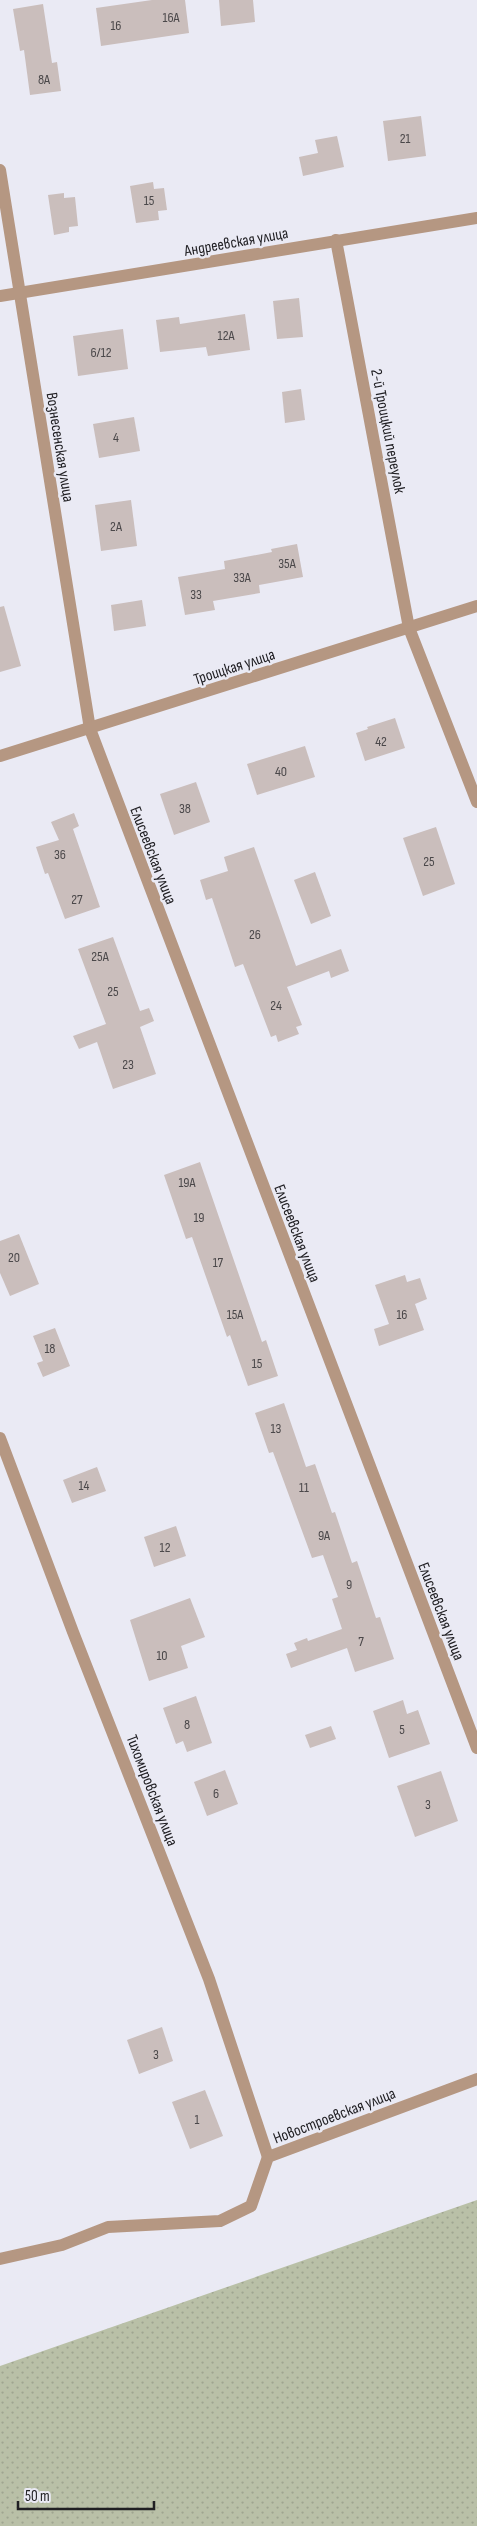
<svg xmlns="http://www.w3.org/2000/svg" width="477" height="2526" font-family="'Sofia Sans Condensed',sans-serif">
<style>
.grass{fill:url(#grass-dots)}
.building{fill:#cabebc}
.lines{fill:none;stroke-linecap:round;stroke-linejoin:round}
.street{stroke:#b59782;stroke-width:12}
.labels{text-anchor:middle;stroke-width:5;stroke-linejoin:round;paint-order:stroke}
.number-label{font-size:14px;fill:#4b484a}
.street-label{font-size:16px;fill:#212024;stroke:#eaeaf4}
</style>
<defs>
<pattern id="grass-dots" width="8" height="8" patternUnits="userSpaceOnUse" patternTransform="scale(1.25)"><rect width="8" height="8" fill="#b9c0a7"/><path d="M2 2h.1M6 6h.1" fill="none" stroke="#9fa590" stroke-width="1.8" stroke-linecap="round"/></pattern>
</defs>
<rect width="100%" height="100%" fill="#eaeaf4"/>
<path class="grass" d="M477 2200V2526H0V2366Z"/>
<g class="building">
<path d="M152 0H185L189 33 101 46 96 8Z"/>
<path d="M219 0H253L255 22 221 26Z"/>
<path d="M43 4 52 63 57 62 61 91 30 95 24 50 20 51 13 9Z"/>
<path d="M421 116 426 156 388 161 383 121Z"/>
<path d="M337 136 344 167 303 176 299 157 318 153 315 140Z"/>
<path d="M153 182 154 189 164 188 167 210 158 211 159 220 136 223 130 186Z"/>
<path d="M64 193V198L75 197 78 226 69 227V232L54 235 48 195Z"/>
<path d="M299 298 303 337 277 339 273 301Z"/>
<path d="M245 314 250 350 208 356 206 347 160 352 156 320 179 317 180 324Z"/>
<path d="M123 329 128 369 78 376 73 336Z"/>
<path d="M301 389 305 420 285 423 282 392Z"/>
<path d="M134 417 140 451 99 458 93 424Z"/>
<path d="M131 500 137 546 101 551 95 505Z"/>
<path d="M297 544 303 577 259 585 260 593 213 601 215 610 185 615 178 577 225 569 224 561 272 552 271 549Z"/>
<path d="M142 600 146 626 114 631 111 605Z"/>
<path d="M4 606 21 666 0 672V607Z"/>
<path d="M395 718 405 748 365 761 356 733 368 729 367 727Z"/>
<path d="M305 746 315 777 257 795 247 764Z"/>
<path d="M196 782 210 822 174 835 160 794Z"/>
<path d="M74 813 79 826 73 829 100 907 65 919 48 873 45 874 36 847 59 840 51 822Z"/>
<path d="M436 827 455 884 423 896 403 838Z"/>
<path d="M254 847 296 966 341 949 349 971 331 978 329 971 287 987 302 1025 296 1027 299 1034 278 1042 276 1035 271 1037 243 964 235 967 212 898 206 900 200 880 228 871 224 857Z"/>
<path d="M315 872 331 916 311 924 294 880Z"/>
<path d="M113 937 140 1011 149 1008 154 1021 140 1027 156 1074 113 1089 97 1042 79 1049 73 1036 106 1024 78 949Z"/>
<path d="M200 1162 262 1342 266 1340 278 1376 248 1386 230 1335 227 1337 192 1237 186 1239 164 1175Z"/>
<path d="M19 1234 39 1284 10 1296 0 1273V1241Z"/>
<path d="M405 1275 407 1282 420 1278 427 1299 415 1304 424 1330 379 1346 374 1329 389 1324 375 1285Z"/>
<path d="M55 1328 70 1366 43 1377 37 1363 43 1361 33 1336Z"/>
<path d="M284 1403 306 1467 315 1464 332 1513 335 1512 352 1563 357 1561 376 1618 380 1617 394 1659 355 1672 347 1648 291 1668 286 1654 297 1650 294 1643 307 1638 308 1641 342 1629 332 1599 338 1597 323 1555 312 1558 273 1452 269 1453 255 1413Z"/>
<path d="M97 1467 106 1491 72 1503 63 1480Z"/>
<path d="M176 1526 186 1556 154 1567 144 1537Z"/>
<path d="M190 1598 205 1637 181 1646 188 1668 149 1681 130 1620Z"/>
<path d="M196 1696 212 1743 187 1752 183 1741 176 1744 163 1708Z"/>
<path d="M403 1700 407 1714 418 1710 430 1744 389 1758 373 1711Z"/>
<path d="M331 1726 336 1739 310 1748 305 1735Z"/>
<path d="M225 1770 238 1804 207 1816 194 1782Z"/>
<path d="M441 1771 458 1821 415 1837 397 1786Z"/>
<path d="M162 2027 173 2061 139 2074 127 2040Z"/>
<path d="M205 2090 223 2136 190 2149 172 2102Z"/>
</g>
<g class="lines">
<g class="street">
<path d="M0 170 90 729 477 1748"/>
<path d="M336 240 409 628 477 802"/>
<path d="M0 296 477 218"/>
<path d="M0 756 477 606"/>
<path d="M0 1438 73 1632 209 1979 268 2157"/>
<path d="M0 2259 62 2245 108 2227 220 2221 251 2206 268 2157 477 2079"/>
</g>
</g>
<g class="labels">
<g class="number-label">
<text x="171" y="22">16А</text>
<text x="116" y="30">16</text>
<text x="44" y="84">8А</text>
<text x="405" y="143">21</text>
<text x="149" y="205">15</text>
<text x="226" y="340">12А</text>
<text x="101" y="357">6/12</text>
<text x="116" y="442">4</text>
<text x="116" y="531">2А</text>
<text x="287" y="568">35А</text>
<text x="242" y="582">33А</text>
<text x="196" y="599">33</text>
<text x="381" y="746">42</text>
<text x="281" y="776">40</text>
<text x="185" y="813">38</text>
<text x="60" y="859">36</text>
<text x="429" y="866">25</text>
<text x="77" y="904">27</text>
<text x="255" y="939">26</text>
<text x="100" y="961">25А</text>
<text x="113" y="996">25</text>
<text x="276" y="1010">24</text>
<text x="128" y="1069">23</text>
<text x="187" y="1187">19А</text>
<text x="199" y="1222">19</text>
<text x="14" y="1262">20</text>
<text x="218" y="1267">17</text>
<text x="235" y="1319">15А</text>
<text x="402" y="1319">16</text>
<text x="50" y="1353">18</text>
<text x="257" y="1368">15</text>
<text x="276" y="1433">13</text>
<text x="84" y="1490">14</text>
<text x="304" y="1492">11</text>
<text x="324" y="1540">9А</text>
<text x="165" y="1552">12</text>
<text x="349" y="1589">9</text>
<text x="361" y="1646">7</text>
<text x="162" y="1660">10</text>
<text x="187" y="1729">8</text>
<text x="402" y="1734">5</text>
<text x="216" y="1798">6</text>
<text x="428" y="1809">3</text>
<text x="156" y="2059">3</text>
<text x="197" y="2124">1</text>
</g>
<g class="street-label">
<text transform="translate(236 241) rotate(-10)" y="6">Андреевская улица</text>
<text transform="translate(389 431) rotate(79)" y="6">2-й Троицкий переулок</text>
<text transform="translate(61 447) rotate(81)" y="6">Вознесенская улица</text>
<text transform="translate(234 666) rotate(-18)" y="6">Троицкая улица</text>
<text transform="translate(154 855) rotate(69)" y="6">Елисеевская улица</text>
<text transform="translate(298 1233) rotate(69)" y="6">Елисеевская улица</text>
<text transform="translate(442 1611) rotate(69)" y="6">Елисеевская улица</text>
<text transform="translate(153 1790) rotate(69)" y="6">Тихомировская улица</text>
<text transform="translate(334 2115) rotate(-21)" y="6">Новостроевская улица</text>
</g>
</g>
<path d="M18 2501v8h136v-8" fill="none" stroke="#212024" stroke-width="2.5"/>
<text x="25" y="2501" font-size="15" fill="#212024" stroke="#eaeaf4" stroke-width="4" paint-order="stroke">50 m</text>
</svg>
